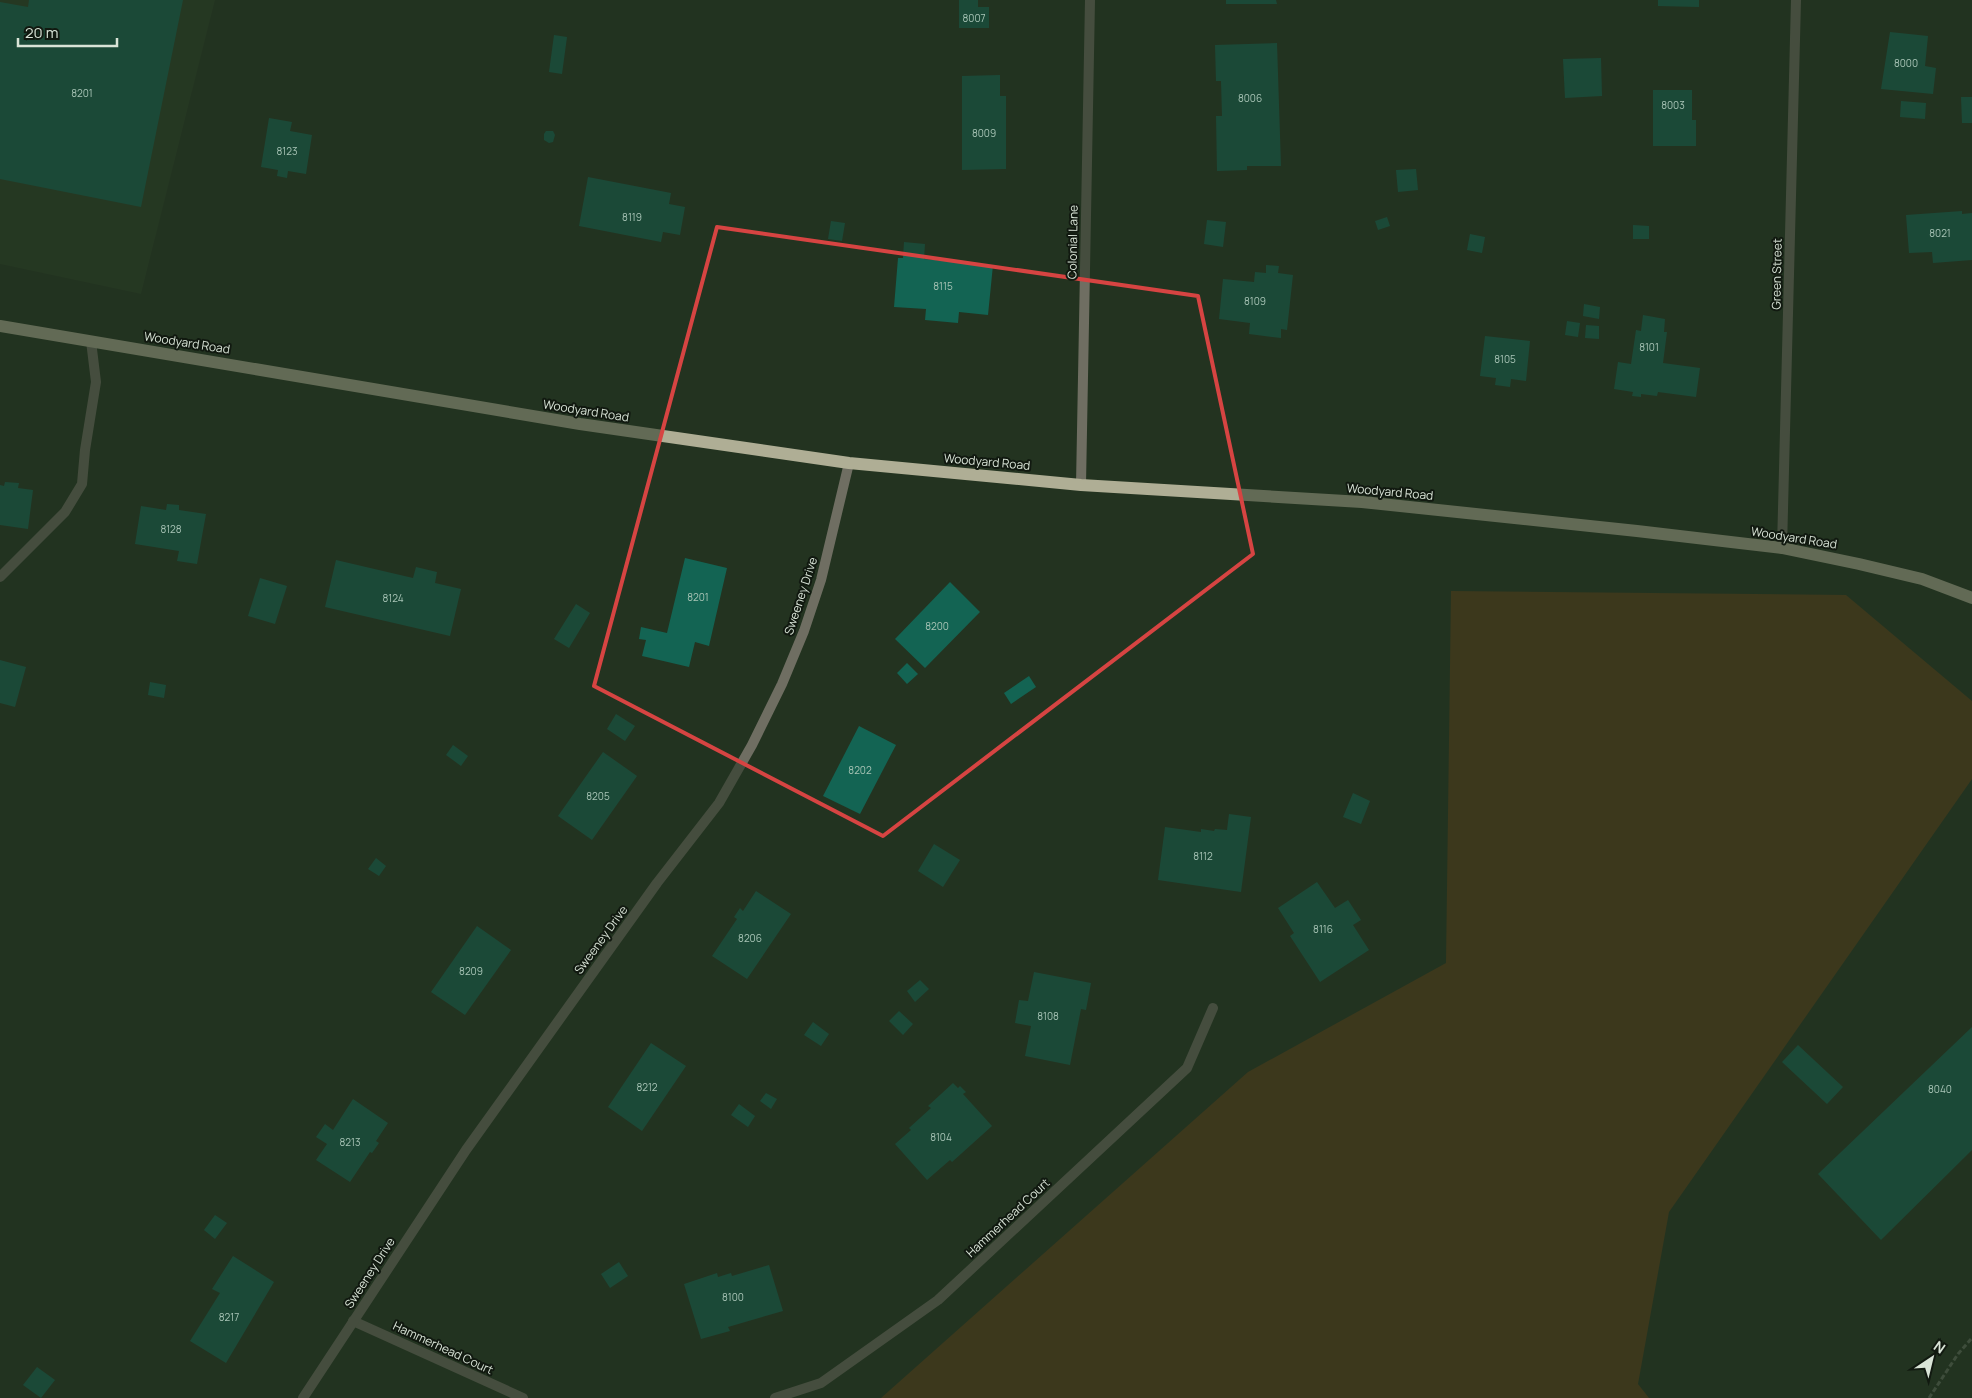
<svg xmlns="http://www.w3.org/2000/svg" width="1972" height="1398" font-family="Manrope,sans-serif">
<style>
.built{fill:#293e25}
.green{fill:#5b3f18}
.building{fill:#136453}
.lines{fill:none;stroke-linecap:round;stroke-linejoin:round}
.path{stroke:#5f6d5c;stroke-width:3;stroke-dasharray:5 2.5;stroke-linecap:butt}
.lane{stroke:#6f6e62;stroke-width:10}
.street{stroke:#6f6e62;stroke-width:10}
.primary{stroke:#afae95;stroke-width:12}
.marked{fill:none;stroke:#d64442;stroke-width:4;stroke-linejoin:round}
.labels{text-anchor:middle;stroke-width:4;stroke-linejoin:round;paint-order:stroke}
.number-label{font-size:10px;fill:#a8c4b6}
.street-label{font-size:12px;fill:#d9e4d7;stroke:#111910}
</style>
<rect width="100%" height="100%" fill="#233320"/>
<path class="built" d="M0 0H215L141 294 0 264Z"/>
<path class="green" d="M1451 591 1846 595 1972 701V779L1669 1212 1638 1384 1649 1398H881L1248 1072 1446 963Z"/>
<g class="building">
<path d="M29 0H183L141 207 0 179V2L28 7Z"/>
<path d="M959 0H978V7H989V28H959Z"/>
<path d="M1226 0H1276L1277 4H1226Z"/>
<path d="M1658 0H1699V7L1658 6Z"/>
<path d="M1890 32 1928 36 1925 66 1936 68 1933 94 1881 89Z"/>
<path d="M554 35 567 37 562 74 549 72Z"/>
<path d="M1277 43 1281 166H1247V170L1217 171 1216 116H1222L1221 81H1216L1215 45Z"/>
<path d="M1601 58 1602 96 1565 98 1563 59Z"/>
<path d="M1000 75V96H1006V169L962 170V76Z"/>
<path d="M1653 90H1692V120H1696V146H1653Z"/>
<path d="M1961 97H1972V123H1962Z"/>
<path d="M1901 101 1926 103 1925 119 1900 117Z"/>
<path d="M269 118 292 122 290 131 312 135 306 174 288 171 287 178 277 176 278 170 261 167Z"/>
<path d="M546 131H553L555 135 553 142 549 143 544 140V134Z"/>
<path d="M1416 169 1418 190 1398 192 1396 170Z"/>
<path d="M588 177 671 193 669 204 685 207 680 235 663 232 661 242 579 226Z"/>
<path d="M1962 211V214L1972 213V260L1933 263 1932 252 1909 253 1906 215Z"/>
<path d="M1387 217 1390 226 1378 230 1375 221Z"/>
<path d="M1207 220 1226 222 1223 247 1204 244Z"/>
<path d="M831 221 845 223 842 241 828 239Z"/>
<path d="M1633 225 1649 226V239H1633Z"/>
<path d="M1470 234 1485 237 1482 253 1467 250Z"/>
<path d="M904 242 925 244 924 259 993 265 988 315 959 312 958 323 925 320 926 309 894 307 898 258H903Z"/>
<path d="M1266 265 1279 266 1278 273 1293 275 1287 330 1281 329V338L1249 334 1250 323 1219 319 1223 279 1254 282 1255 272 1266 273Z"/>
<path d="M1584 304 1600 307 1599 319 1583 316Z"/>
<path d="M1643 315 1665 319 1664 332H1667L1663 363 1700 368 1696 397 1658 392 1657 396 1641 394V397L1632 396 1633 392 1614 389 1618 362 1631 364 1636 330 1641 331Z"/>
<path d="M1567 321 1580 323 1578 337 1565 335Z"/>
<path d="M1586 325 1599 326V339L1585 338Z"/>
<path d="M1485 336 1530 341 1526 381 1511 379 1510 387 1495 385 1496 378 1480 376Z"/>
<path d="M5 482 19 483 18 488 33 490 28 529 0 525V485L4 486Z"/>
<path d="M167 504 179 505V510L206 514 197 564 177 561 179 551 135 544 141 506 166 510Z"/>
<path d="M685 558 727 568 709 646 695 642 689 667 642 656 646 640 639 639 641 627 667 633Z"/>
<path d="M336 560 413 578 416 567 437 572 435 583 461 589 450 636 325 607Z"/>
<path d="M260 578 287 586 275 624 248 616Z"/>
<path d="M950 582 980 612 925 668 895 639Z"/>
<path d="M576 604 590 613 569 648 554 639Z"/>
<path d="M0 660 26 667 15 707 0 703Z"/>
<path d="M907 663 918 674 907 684 897 673Z"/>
<path d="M1029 676 1036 687 1011 704 1004 693Z"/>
<path d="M150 682 166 685 164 698 148 695Z"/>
<path d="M616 714 635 726 625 741 607 729Z"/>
<path d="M859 726 896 745 860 814 823 796Z"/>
<path d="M453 745 468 756 461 766 446 755Z"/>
<path d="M603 752 637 776 592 840 558 816Z"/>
<path d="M1353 793 1370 801 1361 824 1343 817Z"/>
<path d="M1229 814 1251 817 1241 892 1158 880 1165 827 1201 832V829L1214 831 1215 829 1227 830Z"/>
<path d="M934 844 960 860 943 887 918 871Z"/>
<path d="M376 858 386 866 379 876 368 869Z"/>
<path d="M1317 882 1335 908 1348 900 1361 920 1353 925 1369 950 1320 982 1290 936 1294 933 1278 908Z"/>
<path d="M756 891 791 914 747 979 712 956 737 919 734 917 740 908 743 911Z"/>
<path d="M477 926 511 950 465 1015 431 992Z"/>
<path d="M1034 972 1091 983 1086 1010 1081 1009 1070 1065 1025 1056 1031 1026 1015 1023 1019 1000 1028 1001Z"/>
<path d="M920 980 929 989 915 1002 907 991Z"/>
<path d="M899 1011 913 1024 903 1035 889 1021Z"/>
<path d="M813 1022 829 1034 821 1046 804 1035Z"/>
<path d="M1972 1027V1150L1881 1240 1818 1174Z"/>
<path d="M651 1043 686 1066 642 1131 608 1107Z"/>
<path d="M1798 1045 1843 1087 1827 1104 1782 1062Z"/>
<path d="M953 1083 958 1088 960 1086 966 1092 963 1094 992 1126 952 1162 950 1160 927 1180 895 1144 911 1130 909 1128 931 1108 928 1106Z"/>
<path d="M766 1093 777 1099 771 1109 760 1101Z"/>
<path d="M353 1099 388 1123 376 1141 379 1143 372 1153 370 1152 350 1182 316 1160 327 1144 316 1137 325 1124 333 1130Z"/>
<path d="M739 1104 755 1116 748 1127 731 1115Z"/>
<path d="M215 1215 227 1223 215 1239 204 1230Z"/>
<path d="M233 1256 274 1282 226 1363 190 1341 220 1293 212 1289Z"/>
<path d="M619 1262 628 1276 610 1288 601 1274Z"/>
<path d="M769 1265 783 1311 728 1327 730 1331 701 1339 684 1284 717 1273 718 1277 731 1273 732 1276Z"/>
<path d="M37 1367 55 1380 41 1398 23 1385Z"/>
</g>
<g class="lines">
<path class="path" d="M1929 1398 1958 1354 1972 1338"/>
<path class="lane" d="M0 577 65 512 82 484 85 450 96 382 91 341"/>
<g class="street">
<path d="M1081 485 1090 0"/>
<path d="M1782 548 1796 0"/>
<path d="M353 1321 523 1398"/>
<path d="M303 1398 466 1150 657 883 719 803 752 745 782 684 804 631 821 580 849 463"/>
<path d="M775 1398 821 1383 938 1300 1187 1068 1213 1008"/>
</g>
<path class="primary" d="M0 326 580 424 849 463 1081 485 1362 502 1637 531 1782 548 1859 564 1922 579 1972 598"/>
</g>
<path d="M0 0H1972V1398H0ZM717 227 1198 296 1253 554 883 836 594 686Z" fill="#233320" fill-opacity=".55" fill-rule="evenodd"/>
<path class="marked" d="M717 227 1198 296 1253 554 883 836 594 686Z"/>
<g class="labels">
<g class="number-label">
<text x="974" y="22">8007</text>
<text x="1906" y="67">8000</text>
<text x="82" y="97">8201</text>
<text x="1250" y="102">8006</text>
<text x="1673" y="109">8003</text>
<text x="984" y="137">8009</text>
<text x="287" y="155">8123</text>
<text x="632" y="221">8119</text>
<text x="1940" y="237">8021</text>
<text x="943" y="290">8115</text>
<text x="1255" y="305">8109</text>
<text x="1649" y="351">8101</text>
<text x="1505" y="363">8105</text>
<text x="171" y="533">8128</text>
<text x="698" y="601">8201</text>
<text x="393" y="602">8124</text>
<text x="937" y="630">8200</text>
<text x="860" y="774">8202</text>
<text x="598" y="800">8205</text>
<text x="1203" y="860">8112</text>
<text x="1323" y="933">8116</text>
<text x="750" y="942">8206</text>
<text x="471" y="975">8209</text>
<text x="1048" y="1020">8108</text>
<text x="647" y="1091">8212</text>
<text x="1940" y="1093">8040</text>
<text x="941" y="1141">8104</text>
<text x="350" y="1146">8213</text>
<text x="733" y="1301">8100</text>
<text x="229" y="1321">8217</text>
</g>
<g class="street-label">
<text transform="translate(1073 242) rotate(-89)" y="4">Colonial Lane</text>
<text transform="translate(1777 274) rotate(-89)" y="4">Green Street</text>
<text transform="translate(187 343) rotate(9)" y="4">Woodyard Road</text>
<text transform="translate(586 411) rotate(9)" y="4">Woodyard Road</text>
<text transform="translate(987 462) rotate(5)" y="4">Woodyard Road</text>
<text transform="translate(1390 492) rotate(5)" y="4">Woodyard Road</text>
<text transform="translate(1794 538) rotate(9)" y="4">Woodyard Road</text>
<text transform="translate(801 596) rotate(-72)" y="4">Sweeney Drive</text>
<text transform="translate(601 940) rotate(-54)" y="4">Sweeney Drive</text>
<text transform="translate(1008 1218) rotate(-43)" y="4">Hammerhead Court</text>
<text transform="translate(370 1273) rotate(-57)" y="4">Sweeney Drive</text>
<text transform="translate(443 1348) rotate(25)" y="4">Hammerhead Court</text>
</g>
</g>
<g transform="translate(1932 1358) rotate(35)" stroke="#111910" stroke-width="4" paint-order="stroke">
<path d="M0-4L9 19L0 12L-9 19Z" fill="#d9e4d7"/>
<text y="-8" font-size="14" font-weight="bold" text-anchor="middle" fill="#d9e4d7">N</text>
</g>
<path d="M18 38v8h99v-8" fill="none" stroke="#d9e4d7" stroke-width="2.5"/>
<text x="25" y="38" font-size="15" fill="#d9e4d7" stroke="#111910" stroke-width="4" paint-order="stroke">20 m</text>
</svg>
